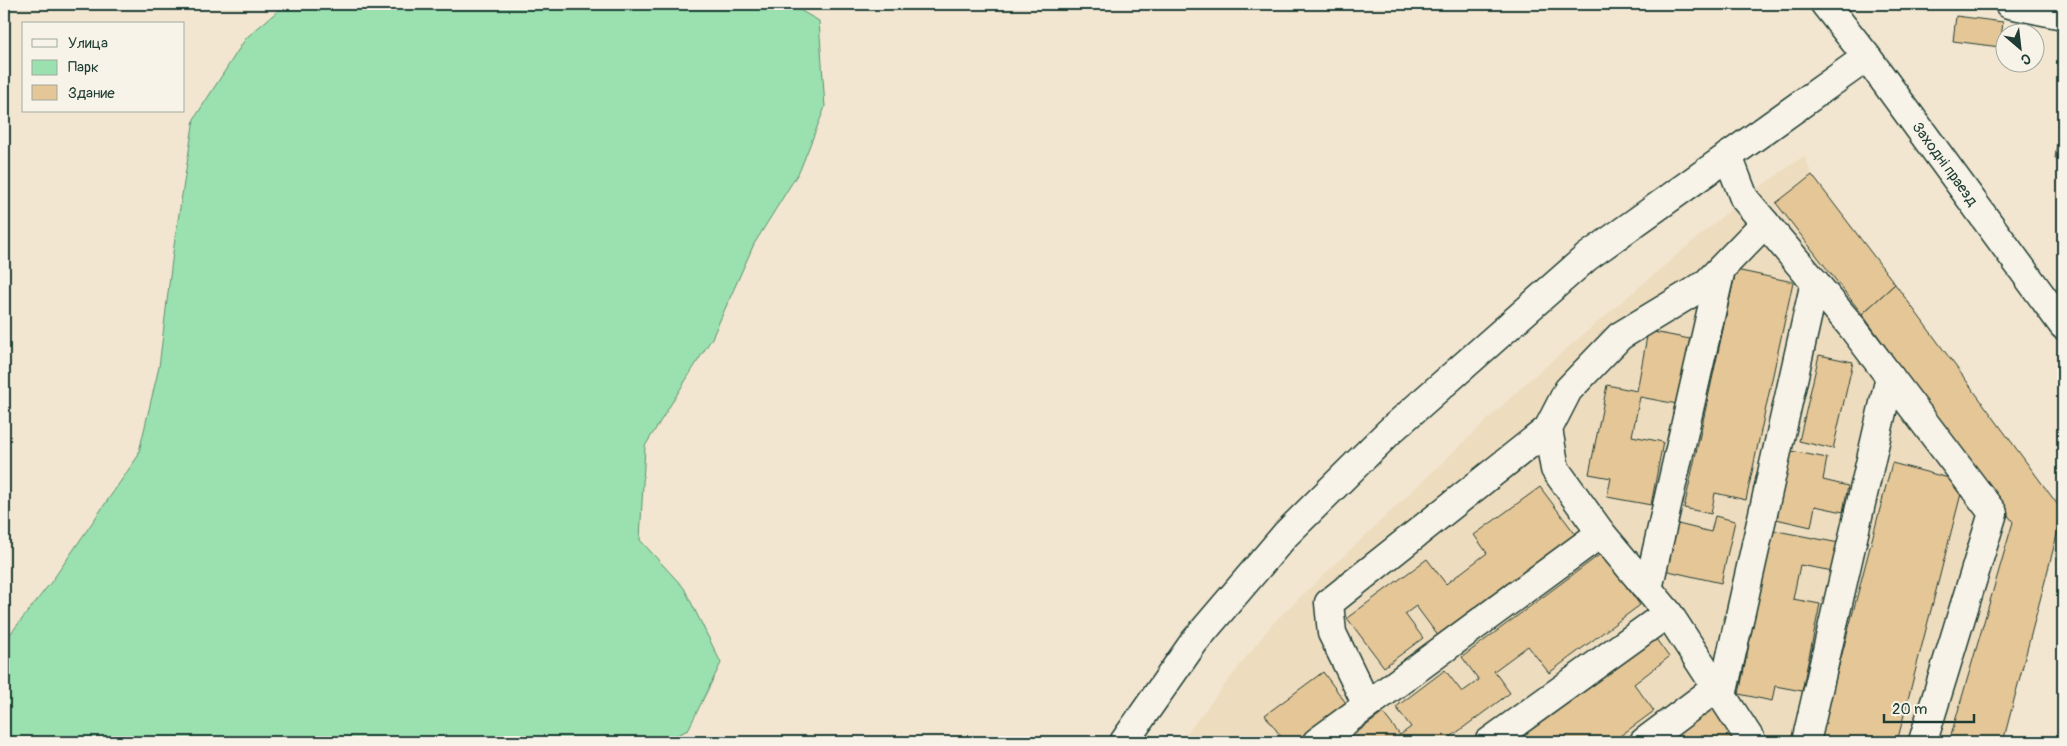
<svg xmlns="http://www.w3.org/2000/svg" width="2067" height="746" font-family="Pangolin,sans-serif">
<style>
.built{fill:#eedcbf}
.green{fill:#9be1af;stroke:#5d8f72}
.building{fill:#e5c697;stroke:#1f3d34}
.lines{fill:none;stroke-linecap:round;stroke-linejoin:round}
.minor-casing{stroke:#1f3d34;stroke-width:31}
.minor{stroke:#f7f3e8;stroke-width:28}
.labels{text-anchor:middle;stroke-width:4.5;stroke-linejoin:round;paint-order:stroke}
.street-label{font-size:15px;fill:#1f3d34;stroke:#f7f3e8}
</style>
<rect width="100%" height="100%" fill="#f2e6d0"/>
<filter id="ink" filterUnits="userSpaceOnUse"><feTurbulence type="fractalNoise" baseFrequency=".02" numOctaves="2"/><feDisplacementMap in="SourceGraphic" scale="10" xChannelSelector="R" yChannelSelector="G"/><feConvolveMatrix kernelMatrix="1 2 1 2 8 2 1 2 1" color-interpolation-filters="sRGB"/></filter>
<g filter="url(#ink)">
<path class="built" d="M1804 156 1812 175 2063 512 2003 742H1180L1273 623 1526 383 1744 198Z"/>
<path class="green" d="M286 4H789L819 21 825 107 800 170 754 244 712 338 645 446 640 540 684 588 721 663 688 730 663 742H4V642L52 581 138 456 159 367 173 252 194 119 246 38Z"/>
<g class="building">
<path d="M1956 16 2003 22 2000 47 1953 41Z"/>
<path d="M2063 104V159L2055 158Z"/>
<path d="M1812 175 1895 284 1862 314 1776 203Z"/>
<path d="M1736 270 1793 282 1746 500 1715 493 1711 514 1684 508Z"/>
<path d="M1895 284 2063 512 2003 742H1949L2013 522 1862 314Z"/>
<path d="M1648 331 1690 339 1677 404 1640 397 1632 436 1663 442 1651 505 1607 497 1611 478 1589 474 1607 385 1637 391Z"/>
<path d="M1819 355 1853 362 1833 449 1799 441Z"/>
<path d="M1791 451 1827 458 1823 480 1848 486 1843 512 1815 506 1811 527 1776 519Z"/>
<path d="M1892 463 1964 482 1897 742H1819Z"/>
<path d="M1540 487 1576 535 1439 637 1416 606 1405 614 1423 638 1384 667 1347 618 1427 559 1446 584 1487 553 1474 535Z"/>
<path d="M1715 516 1735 521 1721 583 1664 570 1674 523 1711 532Z"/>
<path d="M1772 530 1839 543 1833 571 1800 565 1793 599 1820 604 1802 691 1775 686 1772 701 1739 694Z"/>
<path d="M1602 553 1640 605 1549 673 1528 646 1494 671 1510 693 1444 742H1344L1383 713 1400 735 1411 727 1396 707 1445 670 1462 692 1479 680 1462 657Z"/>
<path d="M1648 628 1669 657 1634 684 1654 711 1612 742H1494Z"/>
<path d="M1323 672 1346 703 1294 742H1285L1265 715Z"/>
<path d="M1710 699 1743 742H1653Z"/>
</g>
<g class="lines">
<defs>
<g id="minor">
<path id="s1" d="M1825 4 1867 57 2063 325"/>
<path d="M2009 4 2063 15"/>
<path d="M1728 156 1744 198 1852 327 1993 513 1923 741"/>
<path d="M1601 533 1555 469 1548 429 1568 390 1620 336 1706 284 1765 223"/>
<path d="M1648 589 1721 269"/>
<path d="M1668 613 1752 742"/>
<path d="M1722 696 1815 282"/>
<path d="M1367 705 1332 633 1329 603 1548 429"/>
<path d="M1124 742 1194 642 1286 534 1390 431 1587 257 1867 57"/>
<path d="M1317 742 1601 533 1668 613 1489 742"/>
<path d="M1644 742 1716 688"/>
<path d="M1806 742 1890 377"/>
</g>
</defs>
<use href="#minor" class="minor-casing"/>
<use href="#minor" class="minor"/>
</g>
</g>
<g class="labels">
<g class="street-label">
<text dy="5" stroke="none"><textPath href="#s1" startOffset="200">Заходні праезд</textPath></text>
</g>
</g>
<rect width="2067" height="746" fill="none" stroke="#f7f3e8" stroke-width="20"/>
<rect x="10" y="10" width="2047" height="726" fill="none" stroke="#1f3d34" stroke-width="2" filter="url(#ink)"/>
<rect x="22" y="22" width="162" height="90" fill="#f7f3e8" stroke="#a1aaa0"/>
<rect x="32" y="39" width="25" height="8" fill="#f7f3e8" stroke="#a1aaa0"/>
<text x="68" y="48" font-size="15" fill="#1f3d34">Улица</text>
<rect x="32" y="60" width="25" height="15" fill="#9be1af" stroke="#a1aaa0"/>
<text x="68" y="72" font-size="15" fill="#1f3d34">Парк</text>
<rect x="32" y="85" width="25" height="15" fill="#e5c697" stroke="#a1aaa0"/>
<text x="68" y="98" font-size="15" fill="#1f3d34">Здание</text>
<g transform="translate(2020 48) rotate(152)"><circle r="24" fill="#f7f3e8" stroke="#a1aaa0"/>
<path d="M0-4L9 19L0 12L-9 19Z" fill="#1f3d34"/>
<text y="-8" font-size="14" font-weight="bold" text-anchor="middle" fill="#1f3d34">С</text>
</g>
<path d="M1884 714v8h90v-8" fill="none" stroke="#1f3d34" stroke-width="2.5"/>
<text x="1892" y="714" font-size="15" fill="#1f3d34" stroke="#f7f3e8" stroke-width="4" paint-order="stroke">20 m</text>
</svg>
